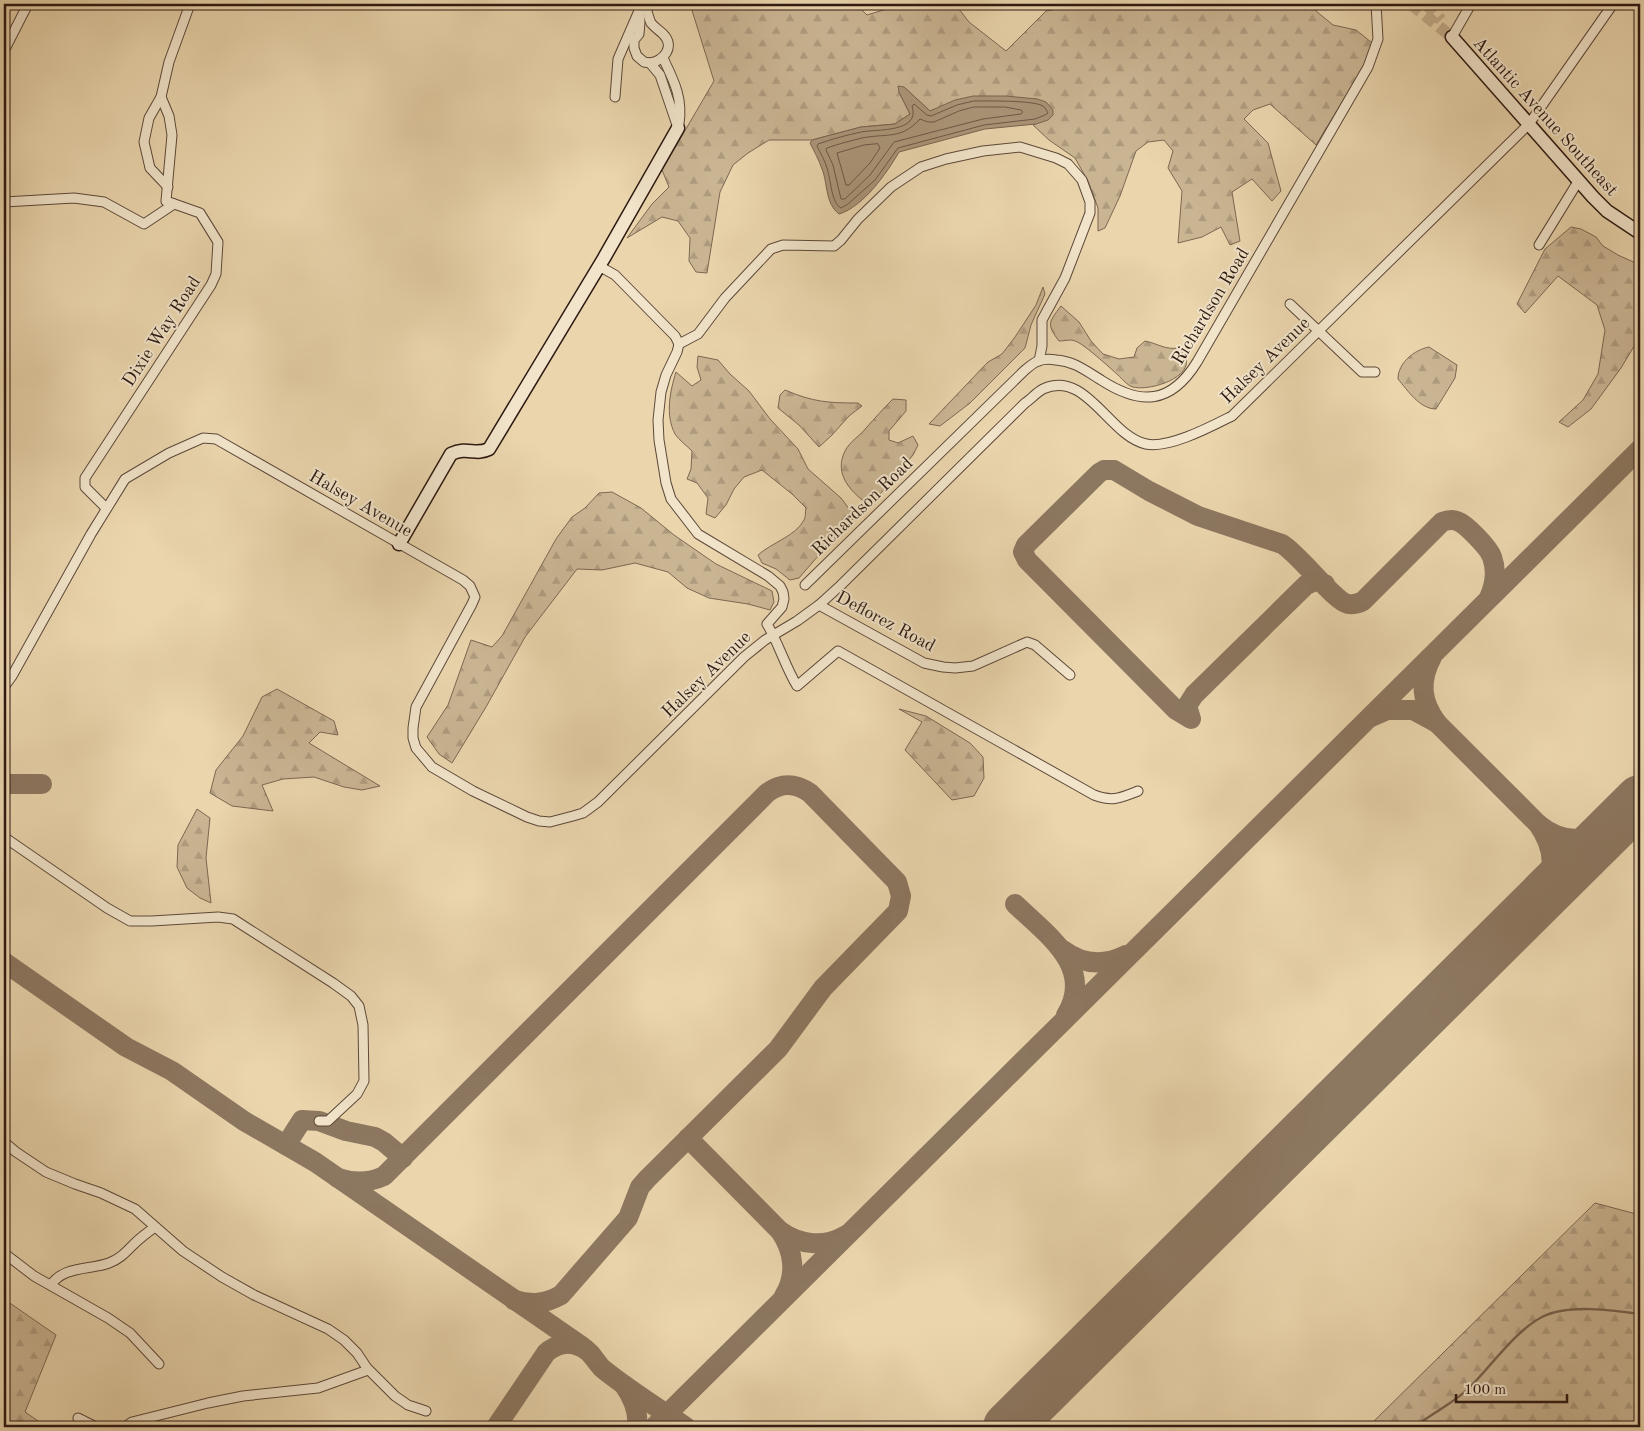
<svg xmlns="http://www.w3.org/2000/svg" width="1644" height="1431" font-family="'Old Standard TT',serif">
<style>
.forest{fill:url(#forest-firs);stroke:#7c6752}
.water{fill:#aa9578;stroke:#78634f}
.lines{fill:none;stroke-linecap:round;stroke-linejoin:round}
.shore{stroke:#6c5745;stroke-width:1}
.stream{stroke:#78634f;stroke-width:2.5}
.taxiway{stroke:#8c7760;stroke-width:20}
.runway{stroke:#8c7760;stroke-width:50}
.secondary-tunnel{stroke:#c4af8e;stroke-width:12;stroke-dasharray:12 6;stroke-linecap:butt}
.street-casing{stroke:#5c4839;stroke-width:11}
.secondary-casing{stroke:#2d1912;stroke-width:15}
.street{stroke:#f1e4ca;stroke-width:9}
.secondary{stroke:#f1e4ca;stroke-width:12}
.labels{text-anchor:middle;stroke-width:4;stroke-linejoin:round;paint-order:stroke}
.street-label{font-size:18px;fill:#2d1912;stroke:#f1e4ca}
</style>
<defs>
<pattern id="forest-firs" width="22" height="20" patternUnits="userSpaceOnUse" patternTransform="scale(1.25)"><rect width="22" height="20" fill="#cab593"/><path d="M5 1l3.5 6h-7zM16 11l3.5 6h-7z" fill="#ae9b7e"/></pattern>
</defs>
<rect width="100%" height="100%" fill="#ead5ad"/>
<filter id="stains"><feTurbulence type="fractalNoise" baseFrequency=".004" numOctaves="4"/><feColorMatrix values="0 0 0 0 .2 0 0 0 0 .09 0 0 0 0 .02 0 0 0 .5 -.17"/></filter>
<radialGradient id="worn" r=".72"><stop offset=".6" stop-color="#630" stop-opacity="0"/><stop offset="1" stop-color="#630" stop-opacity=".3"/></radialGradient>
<g class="forest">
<path d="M690 4H856L867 15 903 4H955L969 22 1006 51 1046 11 1081 4H1292L1310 6 1333 25 1356 30 1376 46 1316 145 1270 104 1253 110 1244 119 1268 143 1281 191 1272 201 1252 179 1232 192 1240 241 1230 245 1221 227 1202 237 1178 243 1182 191 1168 168 1173 151 1164 140 1148 142 1136 151 1120 196 1105 228 1098 231V208L1088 181 1075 158 1049 140 1033 125 1036 124 1037 99 941 107 930 111 904 87 899 92 910 114 895 124 861 127 812 140H769L748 153 733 165 720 192 707 273 696 272 689 261 690 238 678 221 662 217 627 238 652 204 669 187 662 170 714 81Z"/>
<path d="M1571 227 1581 229 1596 237 1603 246 1618 255 1640 265V317L1637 319 1636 343 1621 368 1591 409 1568 427 1559 422 1583 400 1598 374 1605 330 1597 305 1558 276 1525 313 1517 304 1545 249Z"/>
<path d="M1043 287 1045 294 1031 325 1025 348 970 403 940 426 929 424 988 362 1002 354 1015 337 1036 305Z"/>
<path d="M1061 306 1079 322 1091 341 1103 354 1119 359 1134 357 1137 348 1145 341C1159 344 1165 350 1179 348 1206 373 1153 392 1133 387 1128 386 1122 379 1118 375 1110 368 1083 343 1075 341 1071 339 1064 341 1059 341 1046 324 1049 322 1061 306Z"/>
<path d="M1429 347 1457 365 1455 378 1436 409C1420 409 1408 391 1398 379 1398 363 1414 350 1429 347Z"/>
<path d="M698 356 718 360 730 374 749 391 770 419 798 449 808 469 841 498 855 517 825 548 799 578 790 580 776 569 762 563 758 555C771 543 796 536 804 520 806 517 805 512 806 508L792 494 762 470 744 477 734 489 726 505 715 518 706 514 708 498 697 483 687 479 691 469 692 451C687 446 679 440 675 434 665 415 670 391 676 372L692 386 701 380 697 367Z"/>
<path d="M785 390C813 402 828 403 858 403L862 406 849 416 832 435 819 447 799 425 778 408 780 395Z"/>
<path d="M893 399 906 400V411L889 431V440L898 443 913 436 918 445 913 455 870 506C852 493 833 475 845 451 850 441 860 436 866 428 875 418 883 409 893 399Z"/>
<path d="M612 492 641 508 674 535 716 564 772 591 774 602 770 610 748 604 709 598 687 588 668 572 635 563 602 570 577 569 525 637 486 707 452 763 439 754 427 737 448 705 471 640 492 647 502 636 556 539 572 517 585 508 599 493Z"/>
<path d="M277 689 334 721 338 735 320 732 309 743 380 786 362 790 344 787 314 777 283 779 262 785 273 811 232 806 210 793 216 770 243 736 262 697Z"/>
<path d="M899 709 926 716 970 743 983 757 984 778 974 796 952 800 905 750 922 722Z"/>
<path d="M197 809 210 818 206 858 211 903 200 898 187 888 177 867 178 845Z"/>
<path d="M1595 1203 1640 1215V1421L1578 1427H1368Z"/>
<path d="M4 1299 56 1335 25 1412 47 1427H4Z"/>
</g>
<path class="water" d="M898 86 904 87 930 111 955 100 973 96H1006L1037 99 1046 102 1053 110V115L1048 120 1036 124 985 129 899 152C887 173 863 207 839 214 825 203 828 184 822 169 819 160 814 151 810 143L812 140 823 137 861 127 895 124 910 114 899 92Z"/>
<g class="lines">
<g class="shore">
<path d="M974 101C987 101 1033 100 1043 106 1046 108 1046 110 1048 113L1045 115 1035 119 984 125 898 148 875 180 848 204 841 208C831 203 831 179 827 168 825 161 821 154 817 146L818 144C832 139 847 135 861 132 876 129 921 133 912 106L914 104 927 115 931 116 957 105Z"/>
<path d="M974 107H1005L1021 110 1023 112 1021 114 983 119 894 142 870 175 845 199H841L833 165 826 150 827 148C838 144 850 141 862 138 887 133 901 140 920 119L928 122H934L959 111Z"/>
<path d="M878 144 880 148 870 163 849 185H846L837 153 864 145Z"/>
</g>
<path class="stream" d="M1415 1427C1433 1412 1455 1403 1471 1386 1492 1365 1515 1331 1542 1317 1567 1304 1613 1310 1640 1314"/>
<g class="taxiway">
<path d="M1325 584 1315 581 1306 585 1194 695 1187 706 1191 719 1176 710 1027 560 1023 552 1026 545 1099 473 1104 470H1114L1149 491 1198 516 1282 544C1300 555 1334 601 1348 604 1354 605 1359 603 1363 601L1442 522C1447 520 1452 519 1457 521 1466 524 1489 548 1492 557 1497 571 1495 585 1489 598"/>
<path d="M1432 657C1419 681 1421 701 1437 723"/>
<path d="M1371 717 1387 710H1413L1437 723 1538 824C1559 855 1554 875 1535 905"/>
<path d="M4 784H42"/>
<path d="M1538 824C1565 846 1588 841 1616 824"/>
<path d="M1015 904C1045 933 1096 967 1066 1015"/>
<path d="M1063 950C1083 965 1104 966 1126 955"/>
<path d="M4 962 126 1047 172 1071 244 1121 315 1162 583 1347"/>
<path d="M688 1138 780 1231C794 1251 797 1275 784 1296"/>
<path d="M286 1145 302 1120 319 1121 346 1131 375 1137 384 1142 403 1158"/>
<path d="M338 1178C354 1183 369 1183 384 1176L767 793C782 782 795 783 810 793L897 882 901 896 898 911 823 988 778 1049 647 1179 640 1187 628 1218 561 1295C545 1304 532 1305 514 1300"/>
<path d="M780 1231C800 1245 824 1248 846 1235"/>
<path d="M624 1385C633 1398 639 1411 637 1427"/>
<path d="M496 1427 546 1353C556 1344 569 1341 581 1347 592 1351 595 1362 603 1369 629 1390 658 1408 686 1427"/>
<path d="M654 1427 1640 449"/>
</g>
<path class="runway" d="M1008 1427 1640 800"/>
<g class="secondary-tunnel">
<path d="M1411 4 1452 37"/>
<path d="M1426 4 1441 20"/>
</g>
<defs>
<g id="street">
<path d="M638 4 640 22 639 34 634 40V48L637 56 644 62 650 63 660 75 678 128"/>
<path d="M645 4C647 10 648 17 651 23 655 28 659 30 663 34 676 47 663 61 650 63"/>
<path d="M1452 37 1471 4"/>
<path d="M4 51 28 4"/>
<path d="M663 58C674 81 683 98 679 124"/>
<path d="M161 97 149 118 144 142 150 168 168 187"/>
<path d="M615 97 618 59 638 13"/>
<path d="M4 202 74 198 104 202 144 224 174 204"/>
<path d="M1539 245 1579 180"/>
<path d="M599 266 615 275 675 336 679 344"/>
<path d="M1290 304 1362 372H1375"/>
<path d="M1039 361 1042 346V320L1065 278 1090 213V202L1082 180 1068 164 1056 158 1020 147 983 151 946 159 921 167 891 187 858 219 841 240 834 246 783 245 771 249 725 298 698 334 679 344 677 352 666 375 661 392 658 420 659 440 666 483 671 499 698 534 768 576 780 586 783 592 784 599 782 607 767 624C779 644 785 666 797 686L838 651 1094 795C1113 802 1120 798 1138 791"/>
<path d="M106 508 85 487V478L211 285 216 274 218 242 200 213 166 201 172 135 169 116 161 97 169 62 190 4"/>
<path d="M805 585 1025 370C1029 367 1033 363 1038 361 1043 359 1051 359 1056 360 1074 361 1086 371 1101 380 1141 406 1171 404 1197 362L1368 67 1378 39 1376 4"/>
<path d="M819 605 924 663 943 667 955 668 973 666 1027 642 1035 645 1070 675"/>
<path d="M4 687 12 676 91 534 125 479 169 453 203 438 216 439 463 580 470 586 475 597 472 604 416 707 413 728V738L416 748 432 767 473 791 527 817 539 821 550 822 573 816 583 813 598 802 744 657 765 640 797 621 819 605 841 585 1025 403C1031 399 1037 392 1043 389 1086 369 1109 436 1146 444 1169 449 1212 426 1232 416L1529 124 1613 4"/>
<path d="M4 837 107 908 130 921H152L218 917 233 919 333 983 351 996 359 1006 363 1025 364 1081 357 1094 328 1121H319"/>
<path d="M4 1142 16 1152 46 1172 75 1184 101 1193 135 1209 183 1251 222 1277 254 1295 328 1329 344 1340 357 1353 367 1368 395 1396 408 1405 426 1411"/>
<path d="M4 1253 34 1276 108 1318 130 1333 159 1364"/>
<path d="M51 1285C63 1266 90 1270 109 1263 120 1259 126 1252 134 1244 140 1238 148 1232 155 1227"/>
<path d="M78 1418 96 1427"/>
<path d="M125 1427 132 1422 208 1403 243 1396 318 1388 368 1370"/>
</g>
<g id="secondary">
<path d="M1452 37 1593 197 1607 211 1640 233"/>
<path d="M399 544 451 454C468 446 475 456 489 449L604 258 678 128"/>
</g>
</defs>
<use href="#street" class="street-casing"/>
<use href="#secondary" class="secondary-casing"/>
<use href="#street" class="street"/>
<use href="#secondary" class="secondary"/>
</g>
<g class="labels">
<g class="street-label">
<text transform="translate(1546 116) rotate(48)" y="6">Atlantic Avenue Southeast</text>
<text transform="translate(1210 306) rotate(-59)" y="6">Richardson Road</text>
<text transform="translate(161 331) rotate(-57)" y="6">Dixie Way Road</text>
<text transform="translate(1265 360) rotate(-44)" y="6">Halsey Avenue</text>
<text transform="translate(361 503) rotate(30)" y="6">Halsey Avenue</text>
<text transform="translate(862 506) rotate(-44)" y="6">Richardson Road</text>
<text transform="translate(886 621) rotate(28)" y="6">Deflorez Road</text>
<text transform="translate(706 674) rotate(-44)" y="6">Halsey Avenue</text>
</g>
</g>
<rect width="1644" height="1431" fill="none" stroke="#ead5ad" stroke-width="20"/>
<rect x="5" y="5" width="1634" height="1421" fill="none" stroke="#2d1912" stroke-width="2.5"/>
<rect x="10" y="10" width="1624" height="1411" fill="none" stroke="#2d1912"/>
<path d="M1456 1394v8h111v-8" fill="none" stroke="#2d1912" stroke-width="2.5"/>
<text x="1464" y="1394" font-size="15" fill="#2d1912" stroke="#f1e4ca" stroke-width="4" paint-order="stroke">100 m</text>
<rect width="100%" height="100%" filter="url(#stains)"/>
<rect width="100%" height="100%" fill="url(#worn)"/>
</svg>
